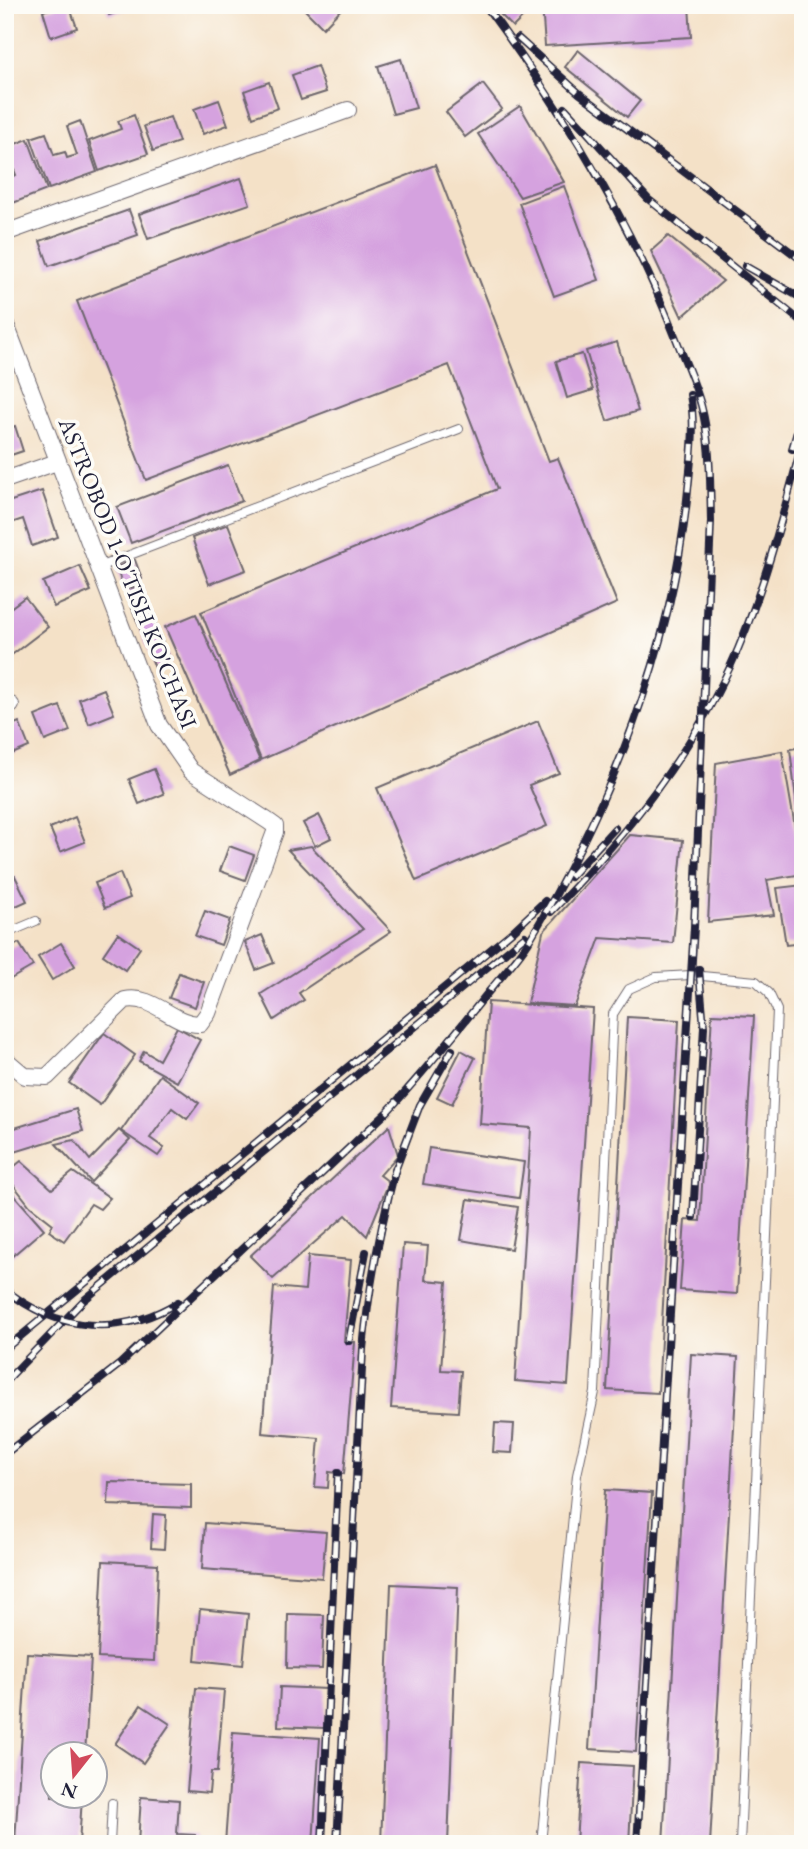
<svg xmlns="http://www.w3.org/2000/svg" width="808" height="1849" font-family="'EB Garamond',serif">
<style>
.building{fill:#d5a2df}
.lines{fill:none;stroke-linecap:round;stroke-linejoin:round}
.lane-casing{stroke:#6c656c;stroke-width:10}
.street-casing{stroke:#6c656c;stroke-width:18}
.lane{stroke:#fff;stroke-width:8}
.street{stroke:#fff;stroke-width:16}
.rail-casing{stroke:#22223b;stroke-width:8}
.rail{stroke:#fdfcf7;stroke-width:5;stroke-dasharray:16;stroke-linecap:butt}
.labels{text-anchor:middle;stroke-width:7;stroke-linejoin:round;paint-order:stroke}
.street-label{font-size:23px;fill:#22223b;stroke:#fdfcf7}
</style>
<rect width="100%" height="100%" fill="#fdfcf7"/>
<filter id="ink" filterUnits="userSpaceOnUse"><feTurbulence type="fractalNoise" baseFrequency=".0143" numOctaves="2"/><feDisplacementMap in="SourceGraphic" scale="14" xChannelSelector="R" yChannelSelector="G"/><feConvolveMatrix kernelMatrix="1 2 1 2 8 2 1 2 1" color-interpolation-filters="sRGB"/></filter>
<filter id="wash" filterUnits="userSpaceOnUse"><feTurbulence type="fractalNoise" baseFrequency=".00686" numOctaves="4" result="noise"/><feDisplacementMap in="SourceGraphic" scale="28" xChannelSelector="R" yChannelSelector="G"/><feGaussianBlur stdDeviation="1.57" result="paint"/><feColorMatrix in="noise" values="0 0 0 0 0 0 0 0 0 0 0 0 0 0 0 0 0 1.4 0 .05"/><feComposite in="paint" operator="in"/></filter>
<g filter="url(#wash)">
<rect width="100%" height="100%" fill="#f4e1c7"/>
<g id="blocks">
<g class="building">
<path d="M62 5H69L77 28 51 37 43 11Z"/>
<path d="M105 5H138V6L109 15Z"/>
<path d="M307 5H345L323 28 304 9Z"/>
<path d="M491 5H509L522 18 513 27Z"/>
<path d="M542 5H689L691 37 545 46Z"/>
<path d="M578 50 640 101 627 117 565 67Z"/>
<path d="M401 59 416 108 393 114 378 66Z"/>
<path d="M317 66 326 92 301 100 292 75Z"/>
<path d="M269 82 278 108 253 117 244 91Z"/>
<path d="M483 84 502 109 465 137 446 112Z"/>
<path d="M219 100 228 125 203 134 194 109Z"/>
<path d="M520 106 564 182 520 197 478 134Z"/>
<path d="M134 115 148 154 99 171 89 141 121 129 118 121Z"/>
<path d="M170 117 179 142 153 151 144 126Z"/>
<path d="M80 121 97 172 49 189 31 138 46 133 54 155 65 152 67 158 77 155 67 126Z"/>
<path d="M28 139 47 190 5 206V179L16 175 11 162 5 164V148Z"/>
<path d="M435 165 549 461 558 458 617 603 261 760 201 612 497 489 449 365 146 480 77 301Z"/>
<path d="M241 178 250 204 148 239 139 214Z"/>
<path d="M564 186 599 280 554 296 519 203Z"/>
<path d="M129 210 138 235 49 266 40 241Z"/>
<path d="M668 236 723 281 682 317 651 251Z"/>
<path d="M617 342 638 411 607 421 586 351Z"/>
<path d="M582 354 593 390 567 398 556 361Z"/>
<path d="M15 426 23 451 5 457V429Z"/>
<path d="M228 465 242 501 131 543 117 507Z"/>
<path d="M42 491 58 537 32 546 23 519 5 525V503Z"/>
<path d="M228 524 246 570 209 584 192 538Z"/>
<path d="M135 560 142 579 123 586 116 567Z"/>
<path d="M80 566 91 591 54 607 43 582Z"/>
<path d="M141 585 170 662 155 668 125 590Z"/>
<path d="M25 597 48 627 9 657 5 653V612Z"/>
<path d="M196 614 260 761 230 775 165 627Z"/>
<path d="M104 689 114 714 89 724 79 699Z"/>
<path d="M60 706 70 731 45 741 35 716Z"/>
<path d="M538 721 559 773 529 785 547 826 416 881 377 788Z"/>
<path d="M19 722 29 747 5 757V728Z"/>
<path d="M803 747V841H801L790 749Z"/>
<path d="M782 751 803 874 767 880 774 915 708 922 716 763Z"/>
<path d="M154 769 164 794 139 804 129 779Z"/>
<path d="M319 815 331 838 315 846 303 823Z"/>
<path d="M75 817 85 842 60 852 50 828Z"/>
<path d="M630 835 683 840 673 943 600 938 575 1006 527 1003 543 932Z"/>
<path d="M229 846 254 855 245 880 220 871Z"/>
<path d="M311 846 391 931 299 993 304 1000 274 1020 261 994 363 929 288 850Z"/>
<path d="M120 873 130 898 105 908 95 883Z"/>
<path d="M15 876 27 901 5 911V881Z"/>
<path d="M803 885V943L786 945 777 888Z"/>
<path d="M205 911 230 920 221 945 195 936Z"/>
<path d="M118 933 140 948 125 970 103 955Z"/>
<path d="M262 935 274 963 256 970 245 942Z"/>
<path d="M19 943 33 966 9 980 5 973V951Z"/>
<path d="M61 943 75 966 52 980 38 957Z"/>
<path d="M179 973 204 982 195 1007 169 998Z"/>
<path d="M488 1002 593 1009 568 1385 515 1381 531 1128 480 1124Z"/>
<path d="M712 1014 754 1016 737 1294 680 1290 685 1220 700 1221Z"/>
<path d="M627 1017 679 1020 658 1393 607 1390Z"/>
<path d="M177 1027 200 1040 177 1082 139 1061 144 1051 159 1060Z"/>
<path d="M104 1033 135 1055 100 1105 69 1083Z"/>
<path d="M461 1050 475 1058 452 1104 437 1097Z"/>
<path d="M160 1075 199 1103 187 1119 172 1108 150 1138 164 1148 158 1156 121 1131Z"/>
<path d="M76 1109 83 1131 5 1155V1131Z"/>
<path d="M389 1126 398 1155 380 1175 389 1182 367 1236 346 1215 273 1279 250 1256Z"/>
<path d="M119 1130 130 1140 91 1182 56 1144 74 1140 90 1160Z"/>
<path d="M429 1148 524 1162 519 1198 423 1184Z"/>
<path d="M21 1161 52 1189 73 1172 110 1198 100 1209 91 1204 64 1241 49 1231 53 1224 30 1206 5 1174Z"/>
<path d="M8 1188 44 1229 10 1258 5 1252V1190Z"/>
<path d="M468 1199 518 1207 511 1249 461 1240Z"/>
<path d="M403 1244 428 1246 425 1280 447 1282 441 1370 461 1371 458 1412 391 1408Z"/>
<path d="M308 1256 351 1260 344 1341 355 1342 344 1474 329 1472 328 1488 315 1487 319 1438 262 1433 274 1287 305 1290Z"/>
<path d="M691 1354 738 1357 710 1844H663Z"/>
<path d="M495 1423 514 1424 512 1453 493 1452Z"/>
<path d="M109 1482 191 1484V1508L108 1505Z"/>
<path d="M605 1490 652 1493 636 1752 589 1749Z"/>
<path d="M153 1514 166 1515 164 1549 151 1548Z"/>
<path d="M205 1523 326 1532 322 1578 202 1569Z"/>
<path d="M103 1561 158 1564 154 1661 98 1658Z"/>
<path d="M391 1584 458 1587 448 1844H381Z"/>
<path d="M200 1609 248 1614 243 1665 195 1660Z"/>
<path d="M288 1614 324 1615 322 1669 287 1668Z"/>
<path d="M27 1653 91 1657 85 1754H52V1797H82L79 1844 15 1842Z"/>
<path d="M280 1687 327 1689 324 1728 278 1726Z"/>
<path d="M196 1688 224 1690 217 1772H211L209 1793 187 1791Z"/>
<path d="M141 1705 170 1724 143 1763 115 1744Z"/>
<path d="M233 1732 320 1738 313 1844H225Z"/>
<path d="M581 1763 633 1766 629 1844H576Z"/>
<path d="M141 1797 179 1800 177 1834 195 1835V1844H138Z"/>
</g>
</g>
</g>
<g filter="url(#ink)">
<use href="#blocks" fill-opacity="0" stroke="#6c656c" stroke-width="2"/>
<g class="lines">
<defs>
<g id="lane">
<path d="M101 566 459 429"/>
<path d="M5 934 36 921"/>
<path d="M110 1844 112 1803"/>
<path d="M541 1844 577 1475 595 1392 613 1014 629 989 656 977 691 975 756 981 769 993 777 1010 740 1844"/>
</g>
<g id="street">
<path d="M5 233 348 110"/>
<path d="M5 322 159 725 191 771 268 821 275 826V832L208 1013 200 1024C173 1025 154 994 125 1000L47 1077 25 1076 5 1059"/>
<path d="M5 480 57 462"/>
<path d="M5 708 11 705"/>
</g>
</defs>
<use href="#lane" class="lane-casing"/>
<use href="#street" class="street-casing"/>
<use href="#lane" class="lane"/>
<use href="#street" class="street"/>
<defs>
<g id="rail">
<path d="M485 5C562 109 630 220 677 341 685 362 695 383 701 405 711 442 710 483 711 521L694 927 637 1844"/>
<path d="M518 38 579 93 803 261"/>
<path d="M565 108 648 199 803 323"/>
<path d="M745 266 803 299"/>
<path d="M792 449 803 412"/>
<path d="M570 877 615 828"/>
<path d="M551 912C627 834 695 750 738 649 766 582 784 511 803 440"/>
<path d="M393 1176 420 1105 452 1050"/>
<path d="M693 1217 704 1027 699 969"/>
<path d="M5 1289C56 1332 122 1337 178 1302"/>
<path d="M349 1341 366 1252"/>
<path d="M5 1349 513 931 545 901"/>
<path d="M5 1382 83 1301 525 936"/>
<path d="M5 1454 120 1364 387 1112C422 1074 454 1035 486 995 500 977 517 960 529 941 610 806 673 648 688 490 691 459 696 425 690 395"/>
<path d="M322 1844 338 1473"/>
<path d="M337 1844 363 1349C369 1287 380 1228 396 1167"/>
</g>
</defs>
<use href="#rail" class="rail-casing"/>
<use href="#rail" class="rail"/>
</g>
</g>
<g class="labels">
<g class="street-label">
<text transform="translate(128 573) rotate(68)" y="8">ASTROBOD 1-O'TISH KO'CHASI</text>
</g>
</g>
<rect width="808" height="1849" fill="none" stroke="#fdfcf7" stroke-width="28"/>
<g transform="translate(74 1775) rotate(197)"><circle r="33" fill="#fdfcf7" stroke="#a5a5ac" stroke-width="2"/>
<path d="M0-5L12 26L0 18L-12 26Z" fill="#d1495b"/>
<text y="-10" font-size="19" font-weight="bold" text-anchor="middle" fill="#22223b">N</text>
</g>
</svg>
